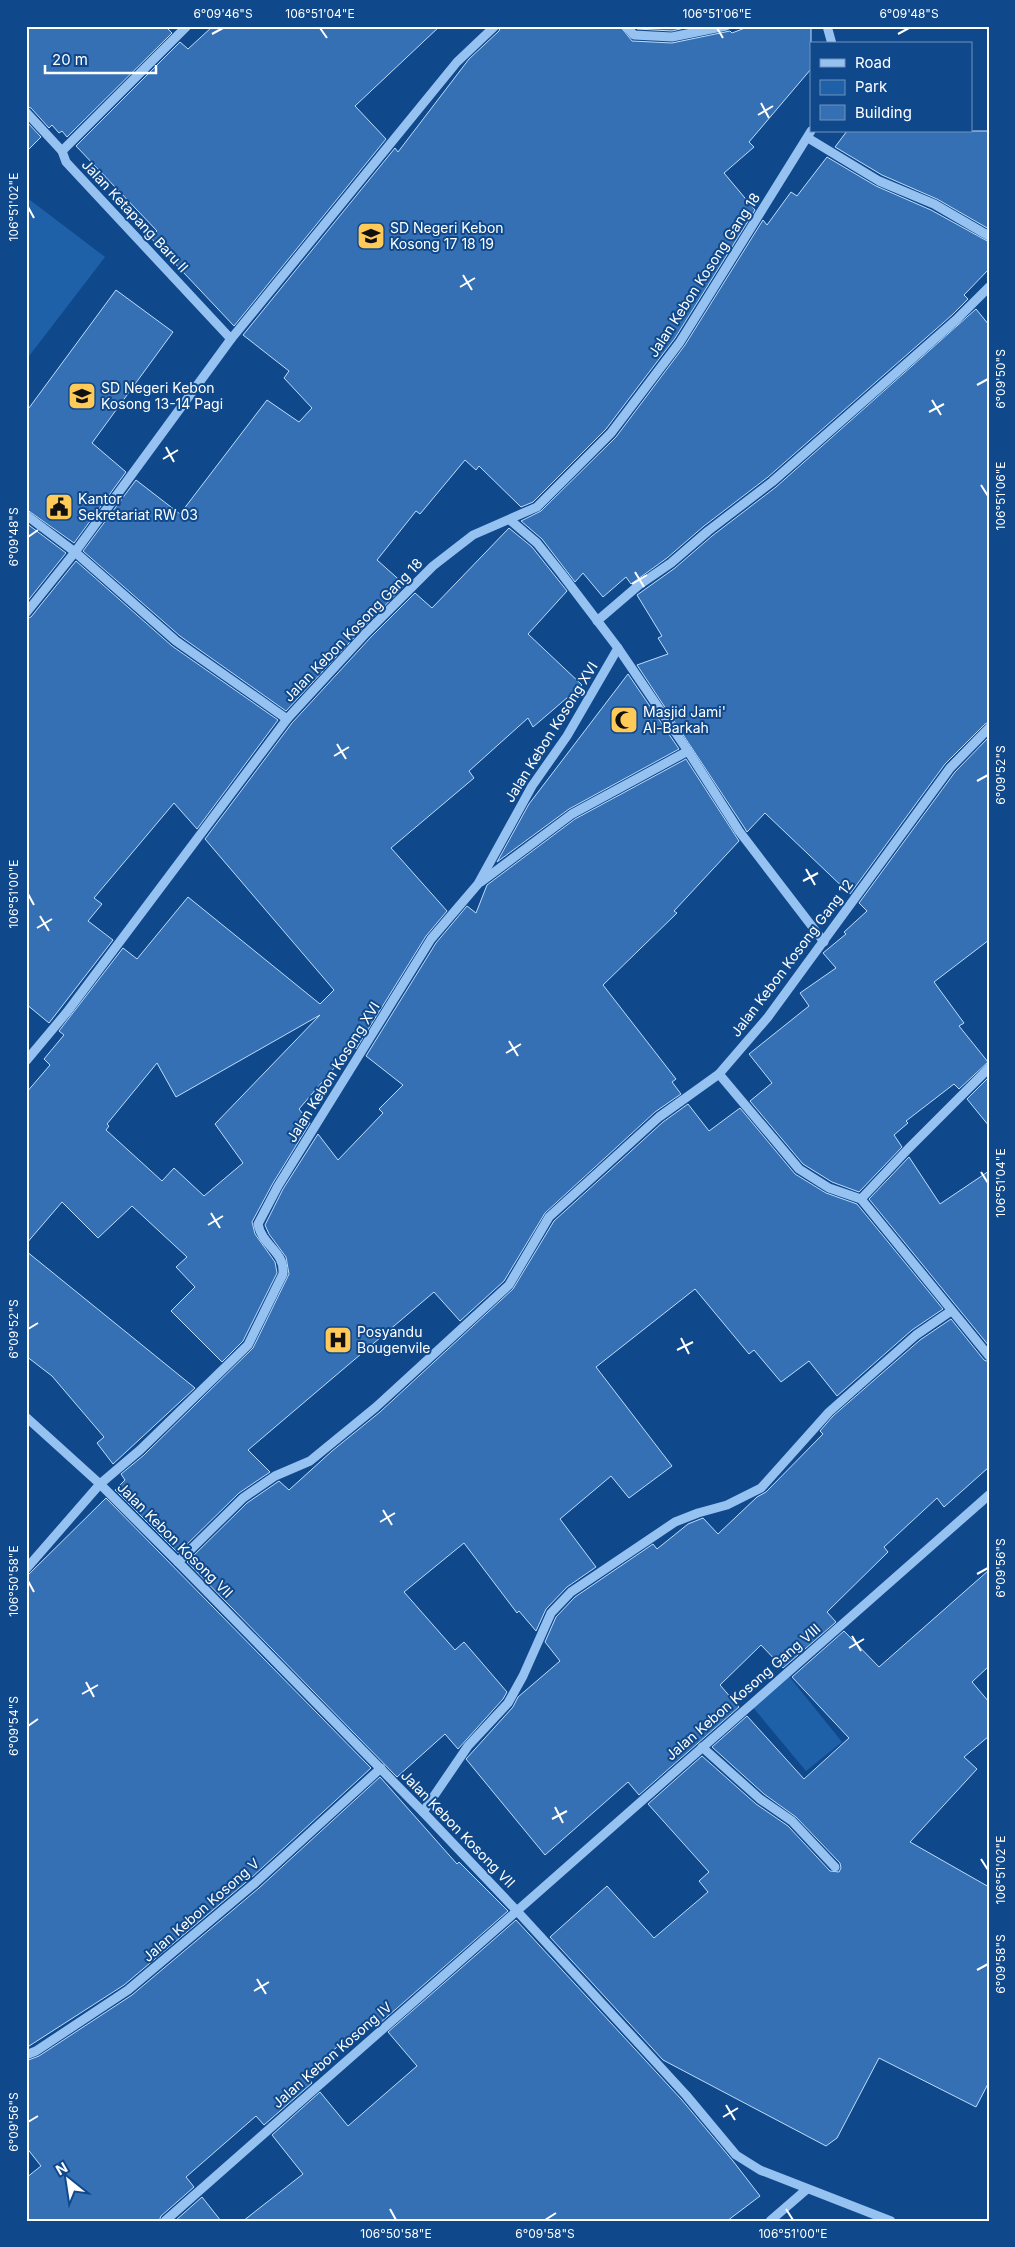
<svg xmlns="http://www.w3.org/2000/svg" width="1015" height="2247" font-family="Inter,sans-serif">
<style>
.green{fill:#1e61a9}
.building{fill:#3470b3;stroke:#bddcfd;fill-rule:evenodd}
.lines{fill:none;stroke-linecap:round;stroke-linejoin:round}
.minor{stroke:#96c2f2;stroke-width:9}
.ticks{fill:none;stroke:#fff;stroke-width:2}
.labels{text-anchor:middle;stroke-width:4;stroke-linejoin:round;paint-order:stroke}
.street-label{font-size:14px;fill:#fff;stroke:#10498b}
.poi-label{font-size:14px;fill:#fff;stroke:#10498b;text-anchor:start}
.neatline{fill:none;stroke:#fff;stroke-width:2}
.ticks-label{font-size:12px;text-anchor:middle;fill:#fff}
</style>
<rect width="100%" height="100%" fill="#10498b"/>
<g class="green">
<path d="M26 197 105 257 26 360Z"/>
<path d="M788 1675 842 1742 806 1771 751 1705Z"/>
</g>
<g class="building">
<path d="M26 26H165L172 33 67 137 62 131 59 133 52 125 49 128 31 108 26 106Z"/>
<path d="M213 26H440L355 106 386 139 234 326 150 237 157 231 76 146 180 42 188 49Z"/>
<path d="M501 26H620L632 41 672 43 730 31 732 33 750 26H811V69L749 142 754 147 724 173 755 210 675 338 606 429 533 502 521 507 479 466 476 470 465 460 420 514 416 511 377 560 405 585 362 629 286 711 180 636 83 551 136 480 180 514 267 400 299 422 312 408 284 378 289 371 243 335 395 148 398 152 469 59 499 31Z"/>
<path d="M635 26H693L672 31 637 29Z"/>
<path d="M26 121 41 137 26 152Z"/>
<path d="M847 131H989V229L937 199 882 175 835 147Z"/>
<path d="M827 157 876 186 931 210 989 242V269L964 295 968 299 952 315 768 477 704 526 667 558 631 584 626 577 603 597 583 573 575 582 542 539 521 521 541 511 616 437 685 345 763 220 767 225 791 192 797 196Z"/>
<path d="M116 290 173 332 92 443 126 472 74 543 26 509V412Z"/>
<path d="M976 309 989 325V722L985 724 945 764 850 894 765 813 747 832 744 827 637 665 668 654 658 638 662 636 637 595 675 568 712 536 776 487Z"/>
<path d="M26 523 66 553 26 603Z"/>
<path d="M509 528 532 547 567 591 528 634 582 685 533 727 528 718 469 771 474 778 391 848 447 911 426 936 356 1049 353 1046 299 1109 310 1123 273 1183 252 1222 255 1234 275 1262 277 1273 243 1341 222 1362 171 1311 195 1287 176 1267 187 1257 132 1206 98 1238 62 1202 26 1244V1093L50 1065 44 1059 64 1035 59 1031 123 948 137 959 188 897 320 1004 334 990 205 839 292 723 371 637 415 593 432 608ZM320 1015 215 1124 243 1163 204 1196 174 1168 162 1181 106 1130 109 1126 107 1124 157 1063 176 1097Z"/>
<path d="M76 561 172 646 278 720 197 829 174 803 94 898 102 904 88 921 113 940 49 1023 26 1004V619L31 617Z"/>
<path d="M628 674 679 749 569 809 497 862 529 804Z"/>
<path d="M989 737V940L934 982 964 1023 959 1026 988 1062 959 1089 954 1084 906 1121 908 1123 894 1135 902 1147 859 1192 832 1182 803 1164 750 1101 772 1083 749 1054 809 1006 800 993 836 968 823 953 846 934 844 932 867 911 859 903 955 772Z"/>
<path d="M686 759 739 841 674 911 677 913 603 985 676 1079 672 1082 681 1094 655 1112 545 1213 504 1281 460 1321 434 1292 248 1450 270 1472 239 1493 178 1553 115 1490 125 1480 121 1474 144 1455 253 1348 289 1274 286 1257 269 1234 265 1225 283 1189 318 1134 338 1160 383 1113 379 1109 403 1085 366 1056 436 943 467 906 476 913 487 885 575 819Z"/>
<path d="M989 1077V1126L967 1099Z"/>
<path d="M688 1104 709 1131 740 1108 795 1174 826 1193 857 1204 943 1309 912 1330 837 1396 809 1361 781 1382 754 1350 749 1354 695 1289 596 1367 672 1466 629 1498 611 1476 560 1519 596 1567 567 1587 546 1609 536 1631 519 1611 517 1613 464 1543 404 1592 455 1650 464 1642 507 1692 503 1699 458 1749 445 1734 397 1777 187 1562 247 1503 279 1481 289 1490 332 1451 380 1412 513 1289 554 1221 663 1122Z"/>
<path d="M909 1157 940 1204 989 1171V1346L869 1199Z"/>
<path d="M26 1251 195 1388 113 1464 97 1443 104 1437 52 1376 26 1356Z"/>
<path d="M951 1319 984 1360 989 1362V1467L944 1507 937 1498 884 1547 888 1552 827 1612 836 1622 783 1668 761 1645 720 1685 739 1707 639 1795 628 1782 545 1855 466 1759 513 1707 518 1697 560 1661 545 1642 556 1617 575 1597 653 1544 657 1549 688 1524 703 1518 718 1534 757 1497 766 1492 823 1434 820 1431 833 1416 920 1340Z"/>
<path d="M106 1498 371 1768 251 1878 124 1985 26 2048V1577Z"/>
<path d="M989 1570V1666L972 1682 989 1702V1736L964 1757 977 1769 910 1842 989 1887V2082L976 2107 879 2058 837 2138 826 2146 663 2060 550 1937 607 1886 654 1938 708 1892 699 1881 709 1872 648 1804 702 1756 756 1804 788 1826 830 1871 839 1872 841 1868 840 1863 796 1817 764 1794 712 1747 747 1716 804 1779 849 1738 792 1677 844 1631 879 1667Z"/>
<path d="M380 1777 457 1864 459 1862 508 1911 380 2023 374 2015 306 2074 312 2083 264 2125 256 2116 186 2177 194 2187 161 2216 159 2221H26V2178L41 2166 26 2147V2061L39 2056 132 1995 259 1888Z"/>
<path d="M516 1920 681 2099 733 2161 760 2196 727 2221H243L303 2174 272 2135 320 2092 348 2126 417 2066 388 2032Z"/>
<path d="M202 2197 221 2221H175Z"/>
</g>
<g class="lines">
<g class="minor">
<path d="M626 26 634 35 672 37 726 26"/>
<path d="M827 26 832 44"/>
<path d="M26 112 62 151 66 162 231 339"/>
<path d="M808 138 879 181 934 204 989 236"/>
<path d="M62 151 187 26"/>
<path d="M26 515 75 552 176 641 287 719"/>
<path d="M510 520 537 543 561 573 618 648 688 751"/>
<path d="M26 613 75 552 231 339 457 62 495 26"/>
<path d="M597 621 639 585 671 563 708 531 772 482 956 320 989 287"/>
<path d="M481 882 572 814 688 751 739 831 824 942"/>
<path d="M26 1061 67 1012 287 719 366 633 433 566 473 535 537 507 611 433 680 342 811 131"/>
<path d="M719 1074 799 1169 829 1188 861 1199 989 1356"/>
<path d="M861 1199 908 1149 989 1068"/>
<path d="M26 1417 100 1484 178 1562 423 1812 517 1911 686 2095 736 2155 760 2170 891 2221"/>
<path d="M178 1562 243 1498 275 1476 310 1461 376 1407 509 1285 549 1217 659 1117 719 1074 768 1017 950 768 989 728"/>
<path d="M26 1569 100 1484 140 1450 248 1345 283 1274C285 1251 262 1246 258 1224L278 1186 431 939 478 884 532 786 567 736 618 648"/>
<path d="M702 1747 760 1799 792 1821 835 1867"/>
<path d="M423 1812 468 1746 508 1703 523 1676 551 1613 571 1592 675 1522 698 1513 727 1505 761 1488 829 1412 916 1335 951 1311"/>
<path d="M26 2055 36 2051 128 1990 255 1883 381 1768"/>
<path d="M165 2221 989 1495"/>
<path d="M770 2221 807 2189"/>
</g>
</g>
<path class="ticks" d="M320 28 327 38M717 28 723 38M212 34 223 28M898 34 909 28M761 103 769 118M758 115 773 106M28 207 34 218M463 275 472 290M460 287 475 278M977 385 988 379M932 400 941 415M929 412 944 404M166 447 174 462M163 459 178 450M981 485 988 496M28 537 38 530M635 572 644 587M632 584 647 575M337 744 346 759M334 756 349 747M977 781 988 775M806 869 815 885M803 881 818 873M28 894 34 905M40 916 49 931M37 928 52 919M509 1041 518 1056M506 1053 521 1044M981 1172 988 1183M211 1213 220 1228M208 1225 223 1216M28 1329 38 1323M681 1338 689 1354M677 1350 693 1342M383 1510 392 1525M380 1522 395 1513M977 1574 988 1568M28 1581 34 1592M852 1636 861 1651M849 1648 864 1639M86 1682 94 1697M82 1694 98 1685M28 1726 38 1719M555 1807 563 1823M552 1819 567 1811M981 1859 988 1870M977 1970 988 1964M257 1979 266 1994M254 1991 269 1982M726 2105 735 2120M723 2117 738 2108M28 2122 38 2116M390 2209 396 2220M786 2209 793 2220M545 2220 556 2213"/>
<defs>
<symbol id="school-square" viewBox="-11 -11 22 22"><rect x="-9" y="-9" width="18" height="18" rx="4" fill="#ffca57" stroke="#10498b"/><path d="M0-5L7-2L0 1L-7-2ZM-4 1L0 2.5L4 1V4Q0 6-4 4Z" fill="#111"/></symbol>
<symbol id="civic-square" viewBox="-11 -11 22 22"><rect x="-9" y="-9" width="18" height="18" rx="4" fill="#ffca57" stroke="#10498b"/><path d="M-.6-6.5H3V-4.5H.6V-3L4-1V1h2V6H-6V1h2V-1L-.6-3ZM-1.2 2.5V6h2.4V2.5Z" fill="#111"/></symbol>
<symbol id="mosque-square" viewBox="-11 -11 22 22"><rect x="-9" y="-9" width="18" height="18" rx="4" fill="#ffca57" stroke="#10498b"/><path d="M3.5-4.9A6 6 0 1 0 3.5 4.9A5 5 0 1 1 3.5-4.9Z" fill="#111"/></symbol>
<symbol id="hospital-square" viewBox="-11 -11 22 22"><rect x="-9" y="-9" width="18" height="18" rx="4" fill="#ffca57" stroke="#10498b"/><path d="M-5-5h3v3.5h4V-5h3V5h-3V1.5h-4V5h-3Z" fill="#111"/></symbol>
</defs>
<g fill-rule="evenodd">
<use href="#school-square" x="355" y="220" width="32" height="32"/>
<use href="#school-square" x="66" y="380" width="32" height="32"/>
<use href="#civic-square" x="43" y="491" width="32" height="32"/>
<use href="#mosque-square" x="608" y="704" width="32" height="32"/>
<use href="#hospital-square" x="322" y="1324" width="32" height="32"/>
</g>
<g class="labels">
<g class="street-label">
<text transform="translate(135 216) rotate(47)" y="5">Jalan Ketapang Baru II</text>
<text transform="translate(704 275) rotate(-57)" y="5">Jalan Kebon Kosong Gang 18</text>
<text transform="translate(353 630) rotate(-46)" y="5">Jalan Kebon Kosong Gang 18</text>
<text transform="translate(551 732) rotate(-58)" y="5">Jalan Kebon Kosong XVI</text>
<text transform="translate(792 958) rotate(-53)" y="5">Jalan Kebon Kosong Gang 12</text>
<text transform="translate(333 1072) rotate(-58)" y="5">Jalan Kebon Kosong XVI</text>
<text transform="translate(175 1540) rotate(45)" y="5">Jalan Kebon Kosong VII</text>
<text transform="translate(743 1692) rotate(-41)" y="5">Jalan Kebon Kosong Gang VIII</text>
<text transform="translate(458 1829) rotate(46)" y="5">Jalan Kebon Kosong VII</text>
<text transform="translate(201 1910) rotate(-41)" y="5">Jalan Kebon Kosong V</text>
<text transform="translate(332 2055) rotate(-41)" y="5">Jalan Kebon Kosong IV</text>
</g>
<g class="poi-label">
<text x="390" y="233">SD Negeri Kebon<tspan x="390" dy="16">Kosong 17 18 19</tspan></text>
<text x="101" y="393">SD Negeri Kebon<tspan x="101" dy="16">Kosong 13-14 Pagi</tspan></text>
<text x="78" y="504">Kantor<tspan x="78" dy="16">Sekretariat RW 03</tspan></text>
<text x="643" y="717">Masjid Jami'<tspan x="643" dy="16">Al-Barkah</tspan></text>
<text x="357" y="1337">Posyandu<tspan x="357" dy="16">Bougenvile</tspan></text>
</g>
</g>
<rect width="1015" height="2247" fill="none" stroke="#10498b" stroke-width="55"/>
<rect x="810" y="42" width="162" height="90" fill="#10498b" stroke="#7092b9"/>
<rect x="820" y="59" width="25" height="8" fill="#96c2f2" stroke="#7092b9"/>
<text x="855" y="68" font-size="15" fill="#ffffff">Road</text>
<rect x="820" y="80" width="25" height="15" fill="#1e61a9" stroke="#7092b9"/>
<text x="855" y="92" font-size="15" fill="#ffffff">Park</text>
<rect x="820" y="105" width="25" height="15" fill="#3470b3" stroke="#7092b9"/>
<text x="855" y="118" font-size="15" fill="#ffffff">Building</text>
<g transform="translate(68 2180) rotate(330)" stroke="#10498b" stroke-width="4" paint-order="stroke">
<path d="M0-4L9 19L0 12L-9 19Z" fill="#ffffff"/>
<text y="-8" font-size="14" font-weight="bold" text-anchor="middle" fill="#ffffff">N</text>
</g>
<path d="M45 65v8h111v-8" fill="none" stroke="#ffffff" stroke-width="2.5"/>
<text x="52" y="65" font-size="15" fill="#ffffff" stroke="#10498b" stroke-width="4" paint-order="stroke">20 m</text>
<rect x="28" y="28" width="960" height="2192" class="neatline"/>
<g class="ticks-label">
<text x="223" y="18">6°09'46"S</text>
<text x="320" y="18">106°51'04"E</text>
<text x="717" y="18">106°51'06"E</text>
<text x="909" y="18">6°09'48"S</text>
<text transform="translate(14 207) rotate(-90)" y="4">106°51'02"E</text>
<text transform="translate(1001 379) rotate(-90)" y="4">6°09'50"S</text>
<text transform="translate(1001 496) rotate(-90)" y="4">106°51'06"E</text>
<text transform="translate(14 537) rotate(-90)" y="4">6°09'48"S</text>
<text transform="translate(1001 775) rotate(-90)" y="4">6°09'52"S</text>
<text transform="translate(14 894) rotate(-90)" y="4">106°51'00"E</text>
<text transform="translate(1001 1183) rotate(-90)" y="4">106°51'04"E</text>
<text transform="translate(14 1329) rotate(-90)" y="4">6°09'52"S</text>
<text transform="translate(1001 1568) rotate(-90)" y="4">6°09'56"S</text>
<text transform="translate(14 1581) rotate(-90)" y="4">106°50'58"E</text>
<text transform="translate(14 1726) rotate(-90)" y="4">6°09'54"S</text>
<text transform="translate(1001 1870) rotate(-90)" y="4">106°51'02"E</text>
<text transform="translate(1001 1964) rotate(-90)" y="4">6°09'58"S</text>
<text transform="translate(14 2122) rotate(-90)" y="4">6°09'56"S</text>
<text x="396" y="2238">106°50'58"E</text>
<text x="545" y="2238">6°09'58"S</text>
<text x="793" y="2238">106°51'00"E</text>
</g>
</svg>
